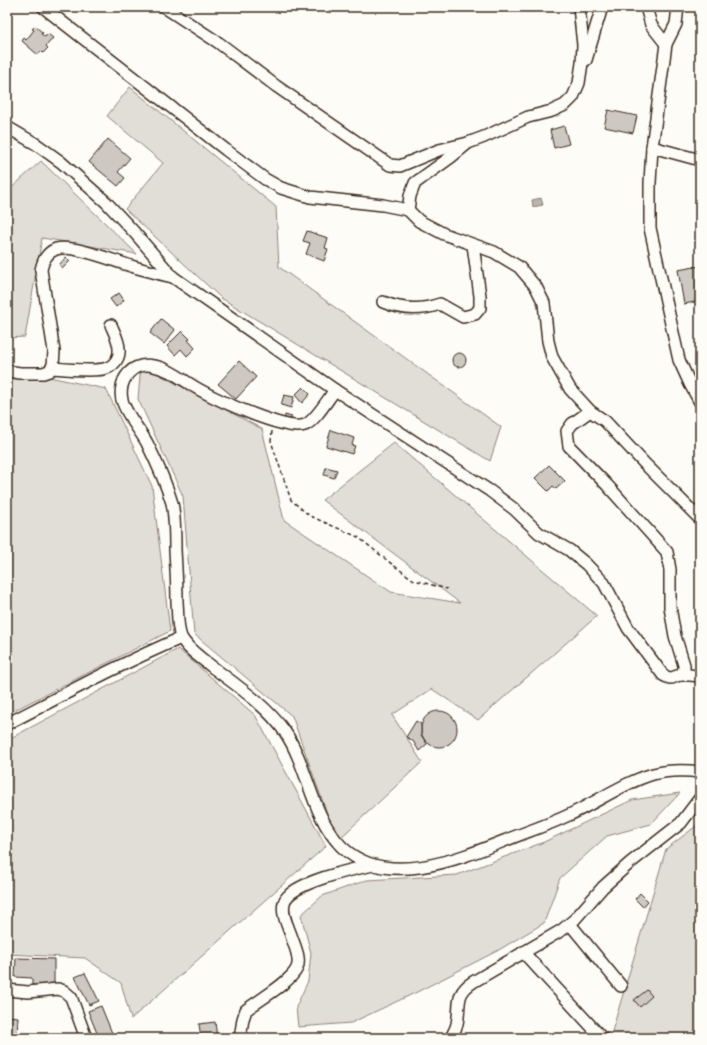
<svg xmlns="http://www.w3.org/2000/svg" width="707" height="1045" font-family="'Playpen Sans',sans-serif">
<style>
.green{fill:#e1ded7;stroke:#8e847a}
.water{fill:#bbb4ad;stroke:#887d74}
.building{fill:#cdc8c2;stroke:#3b2a1e}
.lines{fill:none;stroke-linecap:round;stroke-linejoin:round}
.street-casing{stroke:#3b2a1e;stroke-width:14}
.path{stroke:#3b2a1e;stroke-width:1.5;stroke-dasharray:4 3;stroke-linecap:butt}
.street{stroke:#fdfcf7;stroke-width:11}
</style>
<rect width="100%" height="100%" fill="#fdfcf7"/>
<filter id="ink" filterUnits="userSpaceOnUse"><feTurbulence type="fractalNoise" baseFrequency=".025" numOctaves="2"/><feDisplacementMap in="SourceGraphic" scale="8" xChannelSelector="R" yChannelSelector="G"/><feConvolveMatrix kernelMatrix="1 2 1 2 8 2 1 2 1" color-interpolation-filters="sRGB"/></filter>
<g filter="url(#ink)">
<g class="green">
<path d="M130 87 276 207 279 267 501 427 490 461 221 298 125 209 163 163 107 116Z"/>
<path d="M41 161 137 254 42 238 25 337 7 338V192Z"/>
<path d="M141 365 262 429 284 520 391 592 460 603 322 500 394 443 597 616 478 720 432 689 392 715 422 762 337 841 292 716 194 634 183 496 138 399Z"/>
<path d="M7 368 106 389 152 486 170 631 7 714Z"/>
<path d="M178 649 255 715 326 846 131 1019 121 983 85 958 7 954V740Z"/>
<path d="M680 793 651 824 607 836 560 878 544 923 497 951 419 991 351 1023 298 1027 296 1007 308 981 311 953 301 915 322 896 367 880 457 875 544 842 632 800Z"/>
<path d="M700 823V1038H610L666 849Z"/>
</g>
<path class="water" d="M541 198 543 205 533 207 532 200Z"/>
<g class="building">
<path d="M35 26 43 33 41 34 45 37 48 34 53 38 46 46 48 48 43 53 41 51 38 55 22 41 24 38 26 40 34 30 32 29Z"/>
<path d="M608 110 637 116 633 133 604 127Z"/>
<path d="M564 126 569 144 554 148 550 130Z"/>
<path d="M108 139 130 158 118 172 125 178 118 186 89 162Z"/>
<path d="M307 231 328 238 325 248 328 249 324 261 306 254 310 243 303 241Z"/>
<path d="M66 257 70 261 63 268 59 265Z"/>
<path d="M700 266V301L684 304 678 270Z"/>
<path d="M119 293 124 300 116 307 110 299Z"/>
<path d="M161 319 175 330 164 344 150 333Z"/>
<path d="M182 331 190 339 188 340 195 348 187 356 181 349 175 355 167 346Z"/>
<circle cx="459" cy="360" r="7"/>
<path d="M239 361 256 377 236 399 218 384Z"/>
<path d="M303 387 310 394 302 403 295 395Z"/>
<path d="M284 395 294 397 291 408 281 405Z"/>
<path d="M285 415 292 417 290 423 284 422Z"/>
<path d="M331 430 354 438 352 445 355 446 352 454 326 446Z"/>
<path d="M549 465 565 481 556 489 553 486 548 491 535 478Z"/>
<path d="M326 467 337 470 334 478 324 475Z"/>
<circle cx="439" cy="729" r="18"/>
<path d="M416 721 421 724V735L427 744 419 751 413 741 406 737Z"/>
<path d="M640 893 648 901 643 907 635 899Z"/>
<path d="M16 958 54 959V986L32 985V978L15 977Z"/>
<path d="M85 973 99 1001 89 1005 75 977Z"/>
<path d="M647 990 652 996 640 1007 634 1000Z"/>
<path d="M101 1006 112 1033 99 1038 88 1011Z"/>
<path d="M8 1016 18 1017 17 1038H7Z"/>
<path d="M215 1022 217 1038H201L199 1024Z"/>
</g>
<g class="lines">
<defs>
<g id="street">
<path d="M43 7 226 150 265 179 281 188 310 197 383 205 408 210 419 221 444 234 494 252 519 267 536 287 544 303 548 341 552 357 570 389 590 411 605 421 645 464 700 519"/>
<path d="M164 7 219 43 276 86 390 165 400 166 439 150 468 143"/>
<path d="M646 7 651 25 666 44"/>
<path d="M678 7 676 24 666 44 652 147 650 183V228L679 360 690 384 700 402"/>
<path d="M586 60 602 7"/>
<path d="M7 127 36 144 61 162 106 202 134 232 173 277 335 390 490 491 514 509 539 533 569 550 586 564 604 583 628 628 663 675C675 682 672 675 682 675 688 674 694 676 700 676"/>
<path d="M652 147 700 160"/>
<path d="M408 210 410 196 415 183 451 157 468 143 484 137 528 117 552 111 565 105 573 97 579 83 582 63 583 45 579 7"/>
<path d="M383 302C402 310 420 311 440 304L463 317 475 314 480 308V296L473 245"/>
<path d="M51 368C63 369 98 372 107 368 115 365 120 357 119 349 119 341 114 332 111 325"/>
<path d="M7 371 20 373H43L49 371 53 366 54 351 41 270C43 261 46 253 56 249 72 244 114 261 131 266 145 270 159 274 173 277"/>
<path d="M335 390C328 399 315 421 305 425 287 432 218 400 200 390 185 382 171 369 154 366 141 363 130 368 124 380 121 386 120 396 123 403 128 417 140 430 147 443 156 461 166 483 172 503 175 517 175 534 175 550 176 567 177 585 177 602 178 613 177 627 181 637 187 649 201 658 211 666 236 685 266 705 285 732 309 768 311 816 342 847 387 890 461 858 509 839 529 831 550 824 569 815 597 802 623 783 653 774 669 770 684 770 700 772"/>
<path d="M590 411 572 424 567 431 569 446 607 485 667 552 670 570V607L675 636 684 665V669L681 675"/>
<path d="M7 724C65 694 122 663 181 638"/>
<path d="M570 924 621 986"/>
<path d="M523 952 602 1038"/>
<path d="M7 990 28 992 58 989 64 991 71 997 86 1038"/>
<path d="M240 1038 243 1019 246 1010C259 1000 291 982 297 968 301 959 295 947 292 938 289 928 281 915 284 903 288 883 354 869 373 865"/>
<path d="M451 1038C453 1033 456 1029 457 1024 461 1005 454 994 473 982L562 930 575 919 603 887 630 863 681 823 700 798"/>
</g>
</defs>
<use href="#street" class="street-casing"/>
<path class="path" d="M272 431 271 441 291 500 310 516 358 537 393 565 414 580 447 589"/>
<use href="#street" class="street"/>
</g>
</g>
<rect width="707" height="1045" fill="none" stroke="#fdfcf7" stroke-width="24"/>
<rect x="12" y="12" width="683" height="1021" fill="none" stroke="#3b2a1e" stroke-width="1.5" filter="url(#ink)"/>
</svg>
